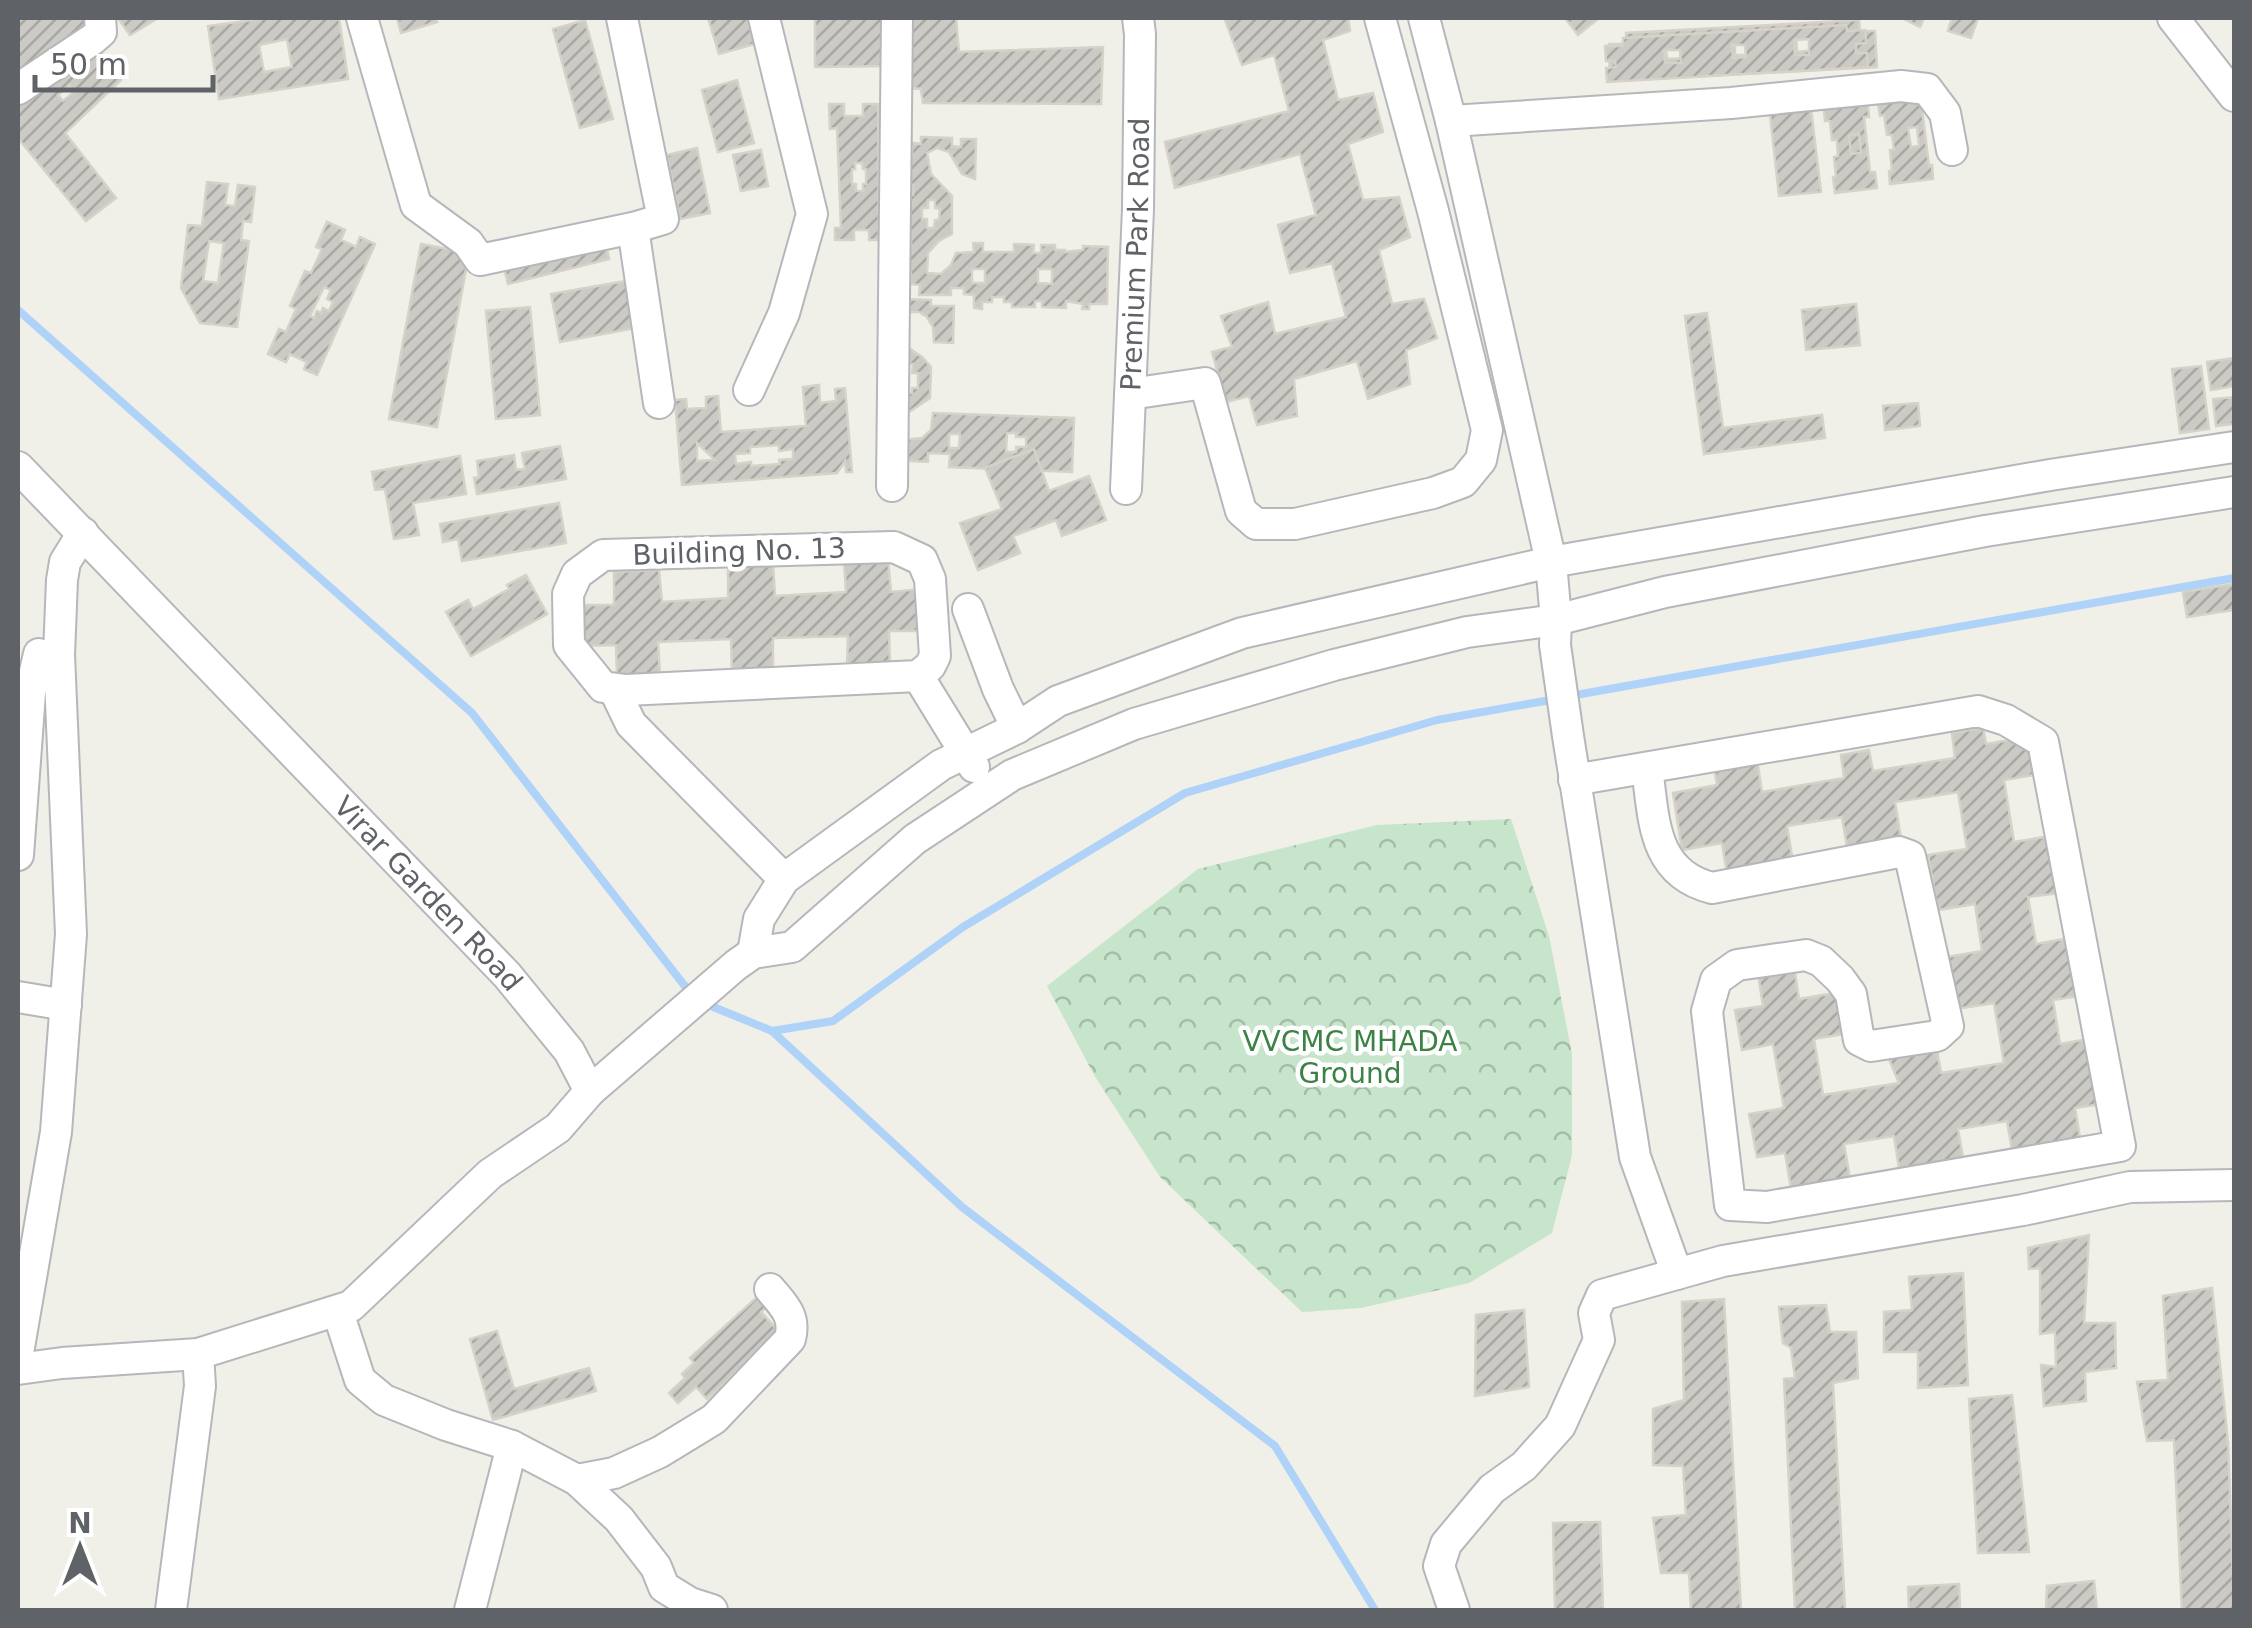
<svg xmlns="http://www.w3.org/2000/svg" width="2252" height="1628" font-family="'DejaVu Sans',sans-serif">
<style>
.park{fill:url(#park-crowns)}
.lines{fill:none;stroke-linecap:round;stroke-linejoin:round}
.stream{stroke:#afd2f9;stroke-width:8}
.building{fill:url(#building-hatch);stroke:#d5d2c7;stroke-width:2.5;fill-rule:evenodd}
.minor-casing{stroke:#b5b7bb;stroke-width:34}
.minor{stroke:#fff;stroke-width:30}
.labels{text-anchor:middle;stroke-width:9;stroke-linejoin:round;paint-order:stroke}
.street-label{font-size:28px;fill:#5f6267;stroke:#fff}
.park-label{font-size:28px;fill:#3c8245;stroke:#fff}
</style>
<defs>
<pattern id="park-crowns" width="20" height="18" patternUnits="userSpaceOnUse" patternTransform="scale(2.5)"><rect width="20" height="18" fill="#c7e5ca"/><path d="M2 6a3 3 0 1 1 6 0M12 15a3 3 0 1 1 6 0" fill="none" stroke="#a5bda8"/></pattern>
<pattern id="building-hatch" width="6" height="6" patternUnits="userSpaceOnUse" patternTransform="scale(2.5)"><rect width="6" height="6" fill="#cccac5"/><path d="M-1 1l2-2M0 6l6-6M5 7l2-2" fill="none" stroke="#a9a7a4"/></pattern>
</defs>
<rect width="100%" height="100%" fill="#f0efe8"/>
<path class="park" d="M1511 819 1549 936 1572 1054V1155L1552 1233 1469 1283 1361 1308 1302 1312 1160 1177 1094 1075 1047 986 1198 869 1377 825Z"/>
<g class="lines">
<g class="stream">
<path d="M18 310 472 713 691 994"/>
<path d="M1570 696 2234 578"/>
<path d="M706 1004 772 1031 833 1021 963 927 1185 793 1437 720 1556 699"/>
<path d="M772 1031 962 1207 1275 1446 1375 1610"/>
</g>
</g>
<g class="building">
<path d="M22 18H86L90 23 18 74V21Z"/>
<path d="M118 18H158L130 35Z"/>
<path d="M267 18H339L348 79 219 99 208 26ZM287 39 292 67 264 72 259 45Z"/>
<path d="M397 18H435L437 22 401 33Z"/>
<path d="M708 18H747L755 44 719 54Z"/>
<path d="M815 18H888V66L815 67Z"/>
<path d="M908 18H956L959 52 1103 47 1101 104 923 103 921 89 910 88Z"/>
<path d="M1235 18H1348L1350 31 1323 40 1338 100 1373 93 1383 132 1348 144 1363 200 1399 197 1410 237 1379 250 1392 304 1424 299 1437 338 1406 350 1410 384 1368 399 1357 361 1294 379 1297 416 1257 425 1249 396 1226 402 1212 352 1232 347 1221 316 1268 302 1275 334 1346 317 1332 263 1290 273 1278 225 1316 215 1300 154 1175 188 1165 142 1289 111 1274 55 1242 65 1225 20Z"/>
<path d="M1565 18H1599L1578 35Z"/>
<path d="M1902 18H1924L1920 27Z"/>
<path d="M1952 18H1978L1971 38 1948 31Z"/>
<path d="M585 20 613 119 580 128 553 29Z"/>
<path d="M1859 20 1860 31H1875L1877 67 1610 81 1609 44H1627L1626 33ZM1816 35 1817 50 1797 52 1796 36ZM1750 40 1751 55H1735V41ZM1688 41 1689 58 1667 59 1665 42Z"/>
<path d="M1846 25 1847 31 1865 30 1866 43 1856 44V53H1867L1868 67 1607 82 1606 68 1616 67 1615 61H1606L1605 46H1623V38ZM1809 39V55H1795L1794 40ZM1732 45H1745L1746 57 1733 58ZM1664 50H1680L1681 63H1665Z"/>
<path d="M96 46 121 80 65 133 116 198 86 221 18 138V106ZM69 85 74 92 63 101 58 95Z"/>
<path d="M737 80 754 143 718 152 702 90Z"/>
<path d="M1924 99 1925 108 1922 109 1929 166 1932 165 1933 179 1890 184 1889 171H1892L1890 150H1894L1892 135H1887L1884 115 1880 116 1878 104ZM1917 127 1919 146 1911 147 1908 128Z"/>
<path d="M829 104H844V116H863V104H878L879 240H869V230H854V240H835V228H841L837 128 830 129ZM855 163H862L863 169H866V184H863V191H856V184H852V169H855Z"/>
<path d="M1868 104 1869 117H1864L1870 172H1875L1877 188 1835 193 1833 177H1836L1834 157 1838 156 1837 140H1832L1830 121H1825L1824 109Z"/>
<path d="M1811 109 1821 192 1779 196 1770 114Z"/>
<path d="M1859 134 1861 153 1851 154 1849 135Z"/>
<path d="M921 137 952 138V146L961 147V139H976L975 179 962 174 949 152 937 148 927 153 931 174 952 196V234L939 241 928 253 927 273 941 274 951 265 956 253 974 252 973 243H983V252H1014V244L1034 245 1033 253H1041V245H1055V250H1065V252L1083 250V246L1108 247 1107 304H1089V309H1082L1083 304 1066 301V308L1042 307V301H1035V307H1012V302H1004V297H992V302H982V309L974 308V295L964 294V288H951V295H919L920 285 911 284V272H906L907 246H911V233H907L908 195H913V185H909V155H912V143L921 144ZM928 200H935V208L940 209 939 220H935L934 228H927V219H922V208H928ZM972 269H985V283H972ZM1038 269H1052V284L1038 283Z"/>
<path d="M697 148 710 213 680 219 667 155Z"/>
<path d="M761 150 768 186 741 191 733 155Z"/>
<path d="M207 182 228 184 225 205 235 206 238 185 255 187 251 222 243 221 241 240 249 241 237 327 200 323 181 288 188 225 202 226ZM209 241 224 243 218 283 203 281Z"/>
<path d="M327 222 345 230 341 240 356 247 360 237 375 244 317 375 304 369 307 362 290 354 286 362 268 354 279 329 286 332 296 309 290 306 305 271 311 273 322 249 316 247ZM324 287 331 290 327 299 333 302 329 311 323 308 321 313 317 311 314 318 310 316Z"/>
<path d="M604 235 609 259 508 284 502 259Z"/>
<path d="M421 244 469 253 437 427 389 419Z"/>
<path d="M626 281 635 328 560 342 551 294Z"/>
<path d="M900 299 931 300V306H954L953 343 934 342 933 327 927 317 919 312H911L903 320 906 346 922 357 931 367 930 398 906 414 903 440 922 438 931 430 933 413 1074 418 1072 472 949 467 950 454 928 453V462L895 460ZM904 364H913L912 373H918V388H912V393H904ZM1007 433H1016V437H1026V447H1016V452H1006ZM949 434H960L959 448H949Z"/>
<path d="M1856 304 1860 345 1806 350 1802 310Z"/>
<path d="M530 307 540 415 496 419 486 311Z"/>
<path d="M1707 313 1723 428 1822 415 1825 438 1704 454 1685 316Z"/>
<path d="M2234 358V386L2211 390 2207 362Z"/>
<path d="M2201 366 2209 429 2180 433 2172 369Z"/>
<path d="M819 385 820 403 836 401 835 389 845 388 852 472H846L845 461 837 473 682 485 675 400 686 399 687 409 706 408V397L718 396 721 432 806 426 803 387ZM697 443 715 460 697 461ZM779 445V451L793 449V459L779 460 780 464 751 466V462L736 464 735 454 750 453V447Z"/>
<path d="M2234 397V424L2216 426 2213 399Z"/>
<path d="M1918 403 1920 426 1885 430 1883 406Z"/>
<path d="M560 446 566 479 477 494 474 478 479 477 477 461 514 455 516 470 525 469 522 453Z"/>
<path d="M1034 449 1049 491 1089 476 1106 520 1062 536 1056 520 1013 536 1020 553 978 570 960 523 1002 509 985 468Z"/>
<path d="M460 456 466 494 413 503 419 535 394 539 385 489 375 490 372 472Z"/>
<path d="M559 503 566 543 462 561 458 539 443 542 440 524Z"/>
<path d="M888 559 891 592 922 589 924 631H889L890 664 847 665 848 636 773 638V670L732 671 731 639 658 642 660 675 617 676 616 645 581 646 578 605H614V572L659 570 662 602 728 598V566L773 564 775 596 846 592 844 560Z"/>
<path d="M526 575 547 614 471 656 446 612 468 600 473 609 509 589 507 585Z"/>
<path d="M2234 584V610L2187 617 2183 592Z"/>
<path d="M1983 728 1986 744 2028 737 2034 775 2004 780 2014 842 2051 836 2060 893 2028 897 2036 944 2070 938 2079 996 2053 1000 2060 1044 2094 1038 2108 1103 2075 1108 2081 1144 2013 1155 2007 1121 1958 1129 1963 1158 1899 1168 1894 1136 1844 1144 1850 1178 1791 1188 1785 1153 1757 1157 1749 1114 1784 1108 1773 1044 1742 1050 1735 1010 1763 1006 1758 973 1794 967 1799 999 1841 992 1849 1033 1814 1039 1823 1095 1899 1083 1886 1052 1936 1044 1941 1073 2004 1063 1994 1003 1949 1010 1941 958 1982 951 1975 904 1938 910 1928 855 1967 849 1958 792 1895 802 1901 838 1847 847 1842 817 1787 826 1794 868 1728 879 1722 843 1682 850 1673 793 1717 785 1714 767 1757 760 1762 792 1844 778 1841 755 1869 750 1873 771 1955 758 1952 733Z"/>
<path d="M2089 1235 2084 1323H2115L2116 1368 2085 1372 2086 1401 2044 1406 2041 1365 2056 1367 2055 1332 2040 1334V1268L2029 1269 2028 1248Z"/>
<path d="M1963 1273 1968 1385 1918 1388V1352H1884V1312L1912 1310 1909 1277Z"/>
<path d="M2212 1288 2228 1442 2234 1610H2182L2174 1440 2147 1441 2137 1382 2168 1380 2163 1296Z"/>
<path d="M765 1290 774 1300 761 1312 780 1333 707 1399 696 1387 678 1403 669 1393 685 1378 682 1374 694 1363 690 1358Z"/>
<path d="M1724 1299 1741 1610H1691L1689 1573H1661L1653 1518 1686 1515 1683 1466 1653 1465V1409L1684 1400 1682 1302Z"/>
<path d="M1826 1305 1830 1332H1856L1858 1378 1833 1383 1845 1610H1795L1784 1379 1795 1378 1791 1348 1783 1343 1779 1307Z"/>
<path d="M1524 1310 1529 1387 1475 1396 1476 1315Z"/>
<path d="M497 1331 514 1389 589 1368 596 1391 493 1420 470 1339Z"/>
<path d="M2012 1395 2029 1552 1978 1553 1969 1399Z"/>
<path d="M1600 1522 1603 1610H1555L1553 1523Z"/>
<path d="M2094 1581 2097 1610H2046L2047 1586Z"/>
<path d="M1959 1584 1960 1610H1909L1908 1587Z"/>
</g>
<g class="lines">
<defs>
<g id="minor">
<path d="M362 18 416 205 468 243 480 260 633 228 663 219 622 18"/>
<path d="M1424 18 1451 121 1551 562 1556 620 1555 645 1568 736 1635 1157 1677 1274"/>
<path d="M2173 18 2234 96"/>
<path d="M18 89 93 39 101 32 100 18"/>
<path d="M1451 121 1731 103 1901 86 1927 89 1945 113 1952 150"/>
<path d="M633 228 659 403"/>
<path d="M749 390 784 313 812 214 764 18"/>
<path d="M1130 394 1205 383 1241 511 1256 524H1295L1433 493 1463 482 1481 460 1487 430 1433 211 1380 18"/>
<path id="s1" d="M18 467 507 975 569 1051 590 1091 558 1128 490 1174 351 1306 198 1354 62 1363 18 1369"/>
<path d="M892 486 897 18"/>
<path id="s2" d="M1126 489 1138 209 1140 34 1138 18"/>
<path d="M968 609 998 689 1017 728"/>
<path d="M918 676 930 666 935 656 930 579 922 560 894 547 603 555 577 574 568 594 569 645 603 687 626 690 918 676 974 767"/>
<path d="M614 689 631 724 784 879"/>
<path d="M1574 780 1978 711 2006 720 2043 742 2120 1146 1767 1207 1730 1205 1707 1011 1716 980 1737 965 1806 955 1821 961 1840 979 1851 994 1859 1040 1871 1046 1937 1036 1948 1026 1910 856 1899 852 1712 888C1652 873 1654 818 1647 768"/>
<path d="M18 855 30 693 39 654"/>
<path d="M753 953 759 919 784 879 941 765 1017 728 1058 701 1242 633 1551 562 2050 475 2234 447"/>
<path d="M18 997 66 1005"/>
<path d="M590 1091 736 965 753 953 792 947 915 839 1012 775 1134 724 1334 665 1467 632 1556 620 1665 592 1985 531 2234 492"/>
<path d="M338 1312 360 1380 384 1400 446 1425 512 1446 577 1480 619 1519 656 1567 664 1587 690 1603 712 1610"/>
<path d="M18 1353 56 1132 71 934 59 655 62 580 65 562 83 533"/>
<path d="M577 1480 614 1473 660 1452 714 1419 790 1339C796 1316 784 1306 770 1289"/>
<path d="M171 1610 200 1386 198 1354"/>
<path d="M470 1610 512 1446"/>
<path d="M1454 1610 1439 1566 1446 1544 1492 1489 1524 1466 1560 1426 1599 1340 1594 1313 1602 1295 1723 1261 2023 1210 2130 1187 2234 1185"/>
</g>
</defs>
<use href="#minor" class="minor-casing"/>
<use href="#minor" class="minor"/>
</g>
<g class="labels">
<g class="street-label">
<text dy="10" stroke="none"><textPath href="#s2" startOffset="235">Premium Park Road</textPath></text>
<text transform="translate(739 551) rotate(-2)" y="10">Building No. 13</text>
<text dy="10" stroke="none"><textPath href="#s1" startOffset="592">Virar Garden Road</textPath></text>
</g>
<g class="park-label">
<text x="1350" y="1051">VVCMC MHADA<tspan x="1350" dy="32">Ground</tspan></text>
</g>
</g>
<rect width="2252" height="1628" fill="none" stroke="#5f6267" stroke-width="40"/>
<g transform="translate(80 1548)" stroke="#ffffff" stroke-width="8" paint-order="stroke">
<path d="M0-8L18 38L0 25L-18 38Z" fill="#5f6267"/>
<text y="-15" font-size="28" font-weight="bold" text-anchor="middle" fill="#5f6267">N</text>
</g>
<path d="M35 75v15h178v-15" fill="none" stroke="#5f6267" stroke-width="5"/>
<text x="50" y="75" font-size="30" fill="#5f6267" stroke="#ffffff" stroke-width="8" paint-order="stroke">50 m</text>
</svg>
